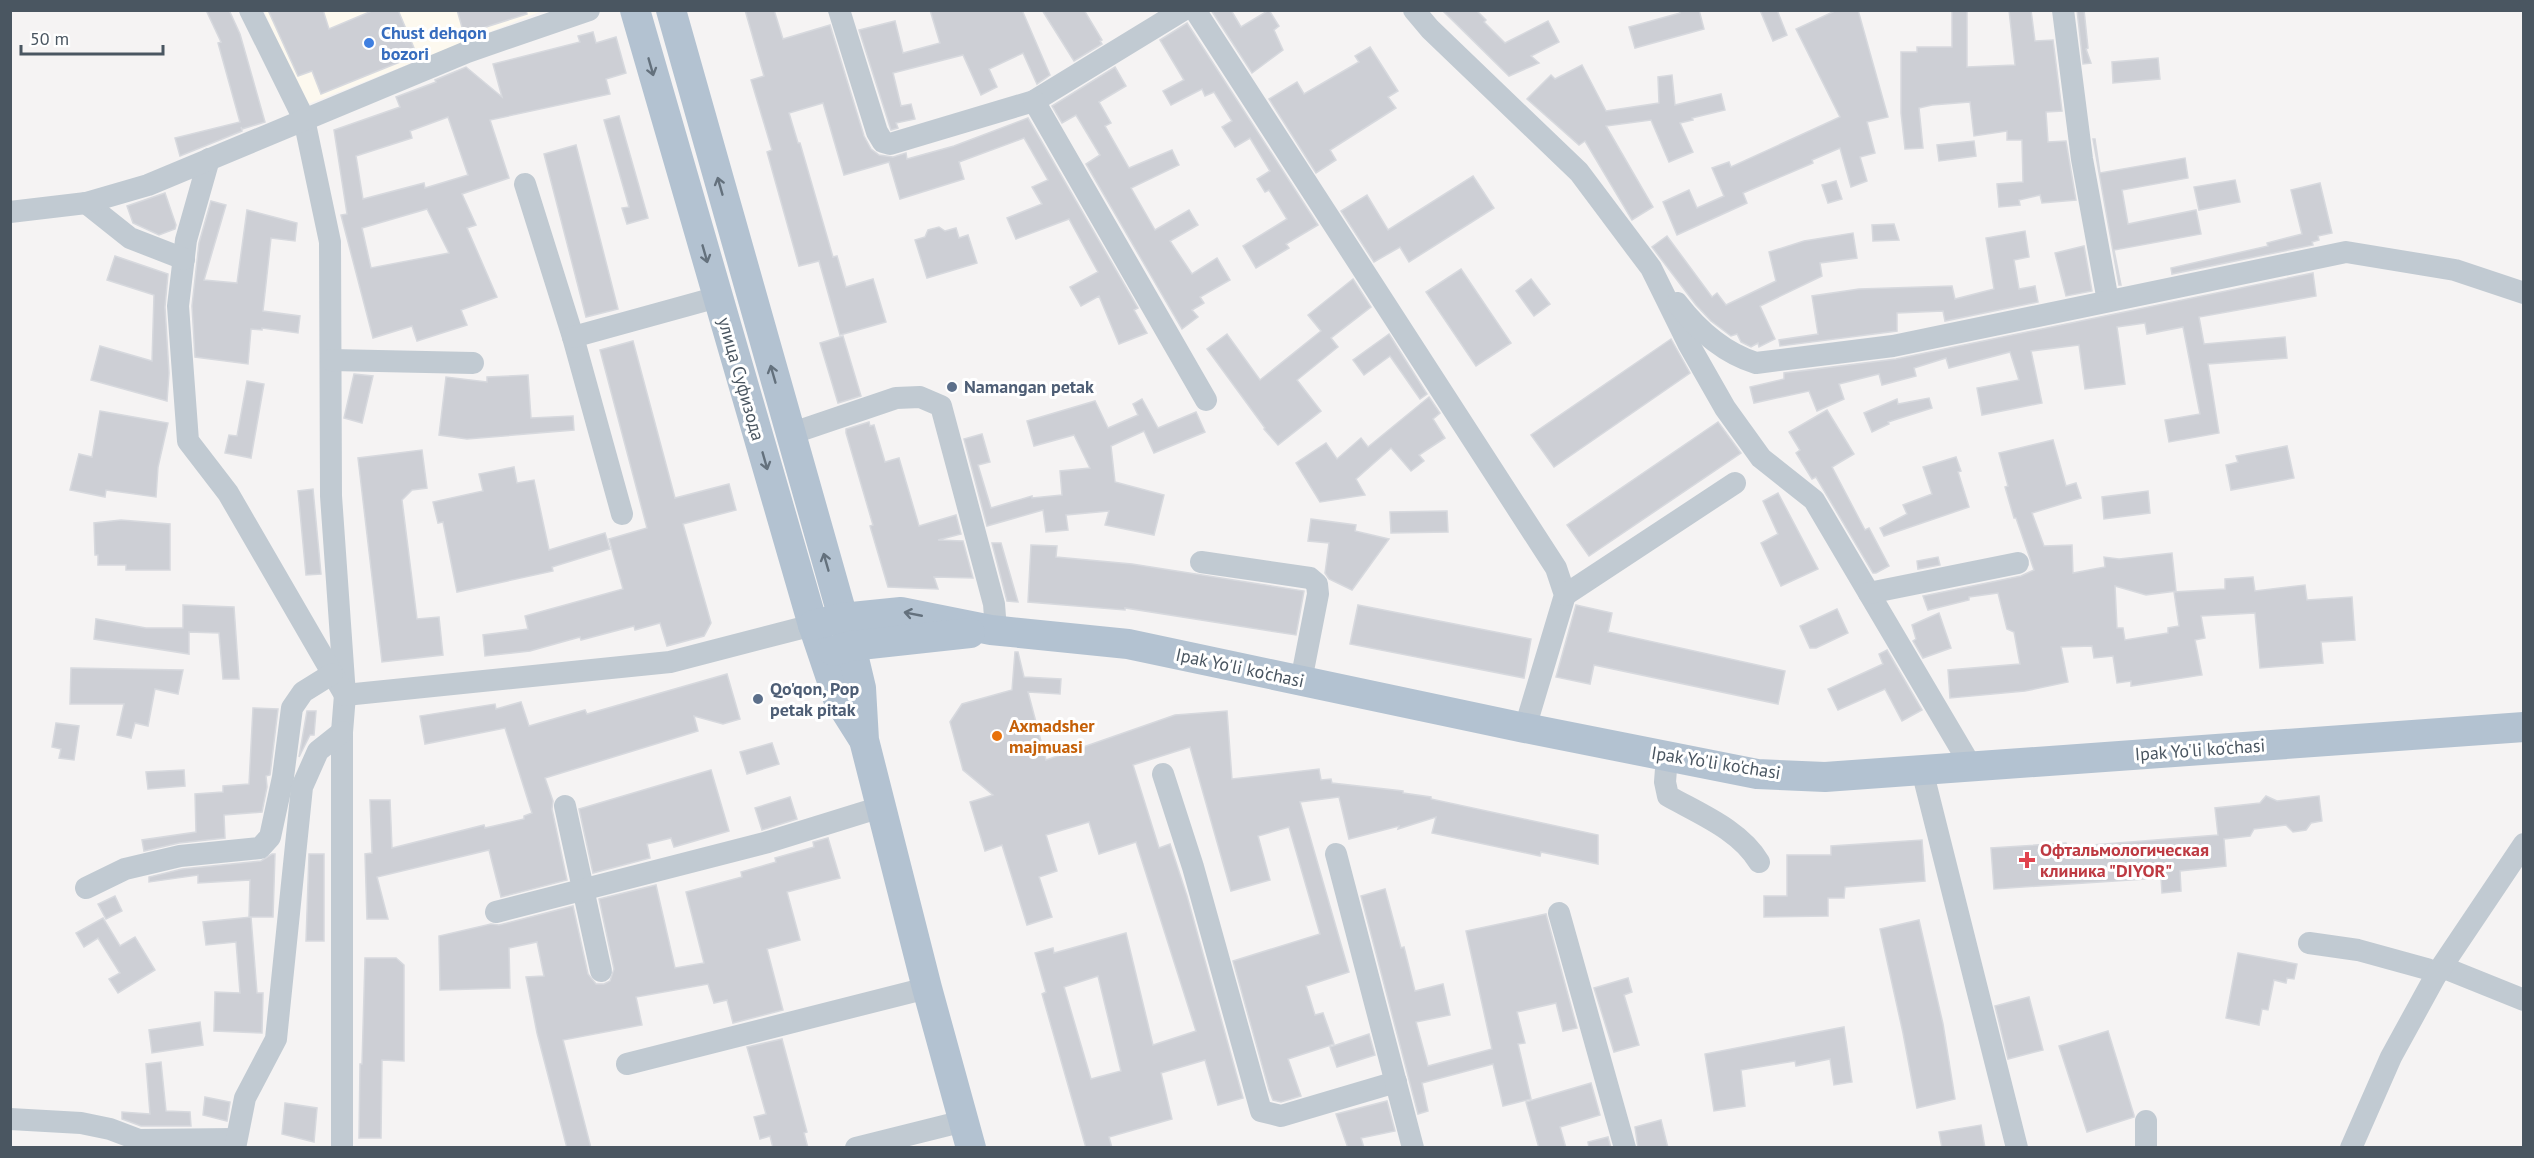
<svg xmlns="http://www.w3.org/2000/svg" width="2534" height="1158" font-family="'PT Sans',sans-serif">
<style>
.commercial{fill:#fdf9ef}
.building{fill:#cdcfd5;stroke:#d7d9de;stroke-width:1.5;fill-rule:evenodd}
.lines{fill:none;stroke-linecap:round;stroke-linejoin:round}
.minor{stroke:#c1cad2;stroke-width:22}
.major{stroke:#b3c2d1;stroke-width:30}
.oneway{stroke:#64717d}
.shop-dot{fill:#3f7fe0;stroke:#fff;stroke-width:2}
.service-dot{fill:#5c6f8a;stroke:#fff;stroke-width:2}
.food-dot{fill:#e8710a;stroke:#fff;stroke-width:2}
.health-dot{fill:#e0444e;stroke:#fff;stroke-width:2}
.labels{text-anchor:middle;stroke-width:6;stroke-linejoin:round;paint-order:stroke}
.shop-label{font-size:18px;font-weight:bold;fill:#366cbe;stroke:#fff;text-anchor:start}
.street-label{font-size:18px;fill:#4a5661;stroke:#fff}
.service-label{font-size:18px;font-weight:bold;fill:#4e5e75;stroke:#fff;text-anchor:start}
.food-label{font-size:18px;font-weight:bold;fill:#c56008;stroke:#fff;text-anchor:start}
.health-label{font-size:18px;font-weight:bold;fill:#be3a42;stroke:#fff;text-anchor:start}
</style>
<rect width="100%" height="100%" fill="#f5f3f3"/>
<path class="commercial" d="M264 11H542L306 105Z"/>
<g class="building">
<path d="M206 10H229L240 34 265 122 242 129 241 127 242 131 180 156 175 138 240 122 218 43 221 42Z"/>
<path d="M268 10H323L329 29 374 10H398L417 55 321 94 312 71 298 76Z"/>
<path d="M457 10H526L527 14 464 34Z"/>
<path d="M745 10H774L783 39 830 25 864 136 871 149 879 155 893 157 906 153 907 159 954 146 1028 118 1138 308 1134 310 1147 333 1119 344 1099 296 1081 306 1070 287 1098 272 1069 219 1016 239 1007 218 1042 204 1032 187 1048 180 1024 138 959 162 964 179 900 199 889 162 844 175 823 103 789 113 798 143H800L833 257 837 256 846 287 873 279 886 322 840 335 819 261 799 266 767 152 772 150 751 80 764 76Z"/>
<path d="M930 10H1022L1050 75 1037 84 1023 53 989 69 997 87 981 95 963 55 893 73 901 106 911 104 915 119 896 123 898 128 891 130 859 30 895 21 903 53 940 43Z"/>
<path d="M1042 10H1084L1102 40 1100 41 1102 44 1074 61Z"/>
<path d="M1211 10H1231L1241 27 1269 10 1279 26 1274 30 1283 50 1252 73Z"/>
<path d="M1442 10H1476L1486 20 1484 22 1505 43 1548 21 1559 42 1531 56 1539 63 1509 76Z"/>
<path d="M1679 10H1699L1704 29 1635 48 1629 27 1680 13Z"/>
<path d="M1760 10H1777L1787 35 1773 41Z"/>
<path d="M1837 10H1858L1888 117 1867 122 1875 153 1860 157 1867 181 1851 187 1840 148 1812 160 1813 163 1743 193 1747 203 1677 235 1663 202 1689 190 1697 208 1724 196 1712 168 1729 162 1731 167 1840 117 1796 29Z"/>
<path d="M1952 10H1967V67L2015 65 2009 10H2031L2035 41 2053 40 2062 111 2046 112 2048 142 2066 141 2076 200 2042 203 2040 195 2019 200 2020 205 1999 207 1997 184 2023 182 2022 140H2007V131L1974 136 1970 102 1932 105 1919 108 1923 148 1905 149 1901 113V52H1917V47H1952Z"/>
<path d="M2077 10H2084L2088 48 2086 49 2091 63 2083 64Z"/>
<path d="M1187 23 1318 225 1286 244 1289 248 1256 268 1243 246 1287 219 1269 190 1265 192 1257 179 1270 171 1250 138 1235 147 1222 127 1232 121 1214 92 1205 96 1202 89 1171 105 1163 91 1184 80 1160 40Z"/>
<path d="M593 32 596 43 616 37 626 73 606 79 610 94 490 120 509 178 462 194 476 225 467 228 497 297 461 310 467 325 417 341 412 326 373 338 341 215 347 214 334 130 400 107 396 97 436 82 435 80 466 67 502 97 493 64 580 42 578 36ZM448 117 468 175 425 188 424 183 363 199 356 156 412 138 410 131ZM427 209 449 253 371 268 362 228Z"/>
<path d="M1370 47 1398 91 1388 97 1396 108 1330 150 1336 160 1316 173 1269 99 1297 82 1304 94 1359 62 1355 56Z"/>
<path d="M2158 58 2160 79 2113 83 2112 62Z"/>
<path d="M1582 65 1606 111 1659 103 1658 77 1672 75 1675 105 1721 94 1725 110 1692 118 1693 120 1680 123 1693 152 1669 162 1651 120 1606 126 1653 207 1632 220 1585 141 1579 145 1527 99 1551 75 1555 79Z"/>
<path d="M1115 67 1126 86 1099 102 1111 123 1105 126 1129 168 1172 150 1179 165 1131 188 1155 230 1189 210 1198 225 1170 241 1192 274 1217 258 1230 280 1200 297 1204 303 1192 310 1198 317 1182 329 1086 164 1100 155 1076 115 1062 123 1052 106Z"/>
<path d="M619 116 648 218 627 224 622 208 629 207 604 120Z"/>
<path d="M2093 139H2095L2100 173 2185 158 2188 178 2122 190 2128 224 2196 210 2201 234 2114 250 2121 285H2119Z"/>
<path d="M1974 141 1976 156 1939 161 1937 145Z"/>
<path d="M576 145 618 309 586 317 544 154Z"/>
<path d="M1473 176 1494 208 1409 262 1400 247 1374 262 1341 211 1367 195 1388 230Z"/>
<path d="M2235 180 2240 202 2199 210 2194 187Z"/>
<path d="M1836 181 1842 199 1828 203 1822 185Z"/>
<path d="M2320 183 2332 233 2318 236 2319 240 2312 242 2313 245 2172 274 2171 268 2268 246 2267 243 2302 234 2291 190Z"/>
<path d="M165 193 176 225 175 229 159 235 133 223 127 206Z"/>
<path d="M211 201 226 205 204 280 237 283 247 210 297 223 295 241 271 238 263 311 300 316 298 333 262 328V330L251 329 248 364 195 357 192 306 199 243Z"/>
<path d="M1894 224 1899 240 1873 241 1872 225Z"/>
<path d="M939 227 945 231 956 228 959 238 968 235 977 263 927 278 915 240 925 237 928 230Z"/>
<path d="M2025 231 2029 257 2014 260 2019 289 2035 286 2038 302 1945 321 1943 311 1897 313V331L1780 346 1779 340 1818 334 1812 296 1859 289 1952 286 1955 299 1994 289 1986 238Z"/>
<path d="M1853 233 1857 258 1820 263 1822 276 1760 306 1775 339 1759 347 1758 343 1751 347 1741 342 1737 334 1731 336 1711 321 1696 305 1652 247 1667 236 1712 297 1717 293 1726 305 1776 281 1769 252 1804 241Z"/>
<path d="M2084 246 2092 291 2066 296 2055 253Z"/>
<path d="M115 256 168 274 165 307 169 373 167 401 91 380 100 346 152 361 154 295 107 280Z"/>
<path d="M1461 269 1511 343 1476 366 1426 292Z"/>
<path d="M2313 273 2316 296 2199 317 2204 344 2285 337 2287 358 2208 364 2219 433 2169 442 2165 420 2200 414 2183 327 2147 334 2145 323 2117 327 2125 384 2085 389 2079 345 2031 351 2042 403 1982 415 1977 388 2019 380 2010 352 1949 368 1946 358 1914 368 1916 376 1882 385 1879 374 1839 384 1844 399 1817 411 1809 391 1754 403 1750 387 1784 379V373L1896 359Z"/>
<path d="M1353 279 1371 307 1331 338 1338 347 1297 380 1321 411 1278 445 1264 429 1265 428 1207 349 1227 334 1260 380 1321 331 1308 315Z"/>
<path d="M1531 279 1550 304 1534 316 1516 291Z"/>
<path d="M1389 334 1427 394 1420 399 1390 356 1364 375 1353 360Z"/>
<path d="M843 336 861 396 838 403 820 343Z"/>
<path d="M1671 339 1690 373 1554 467 1531 435Z"/>
<path d="M633 341 675 498 729 484 736 510 683 524 711 623 704 636 667 646 660 623 635 630 634 626 581 640 580 637 530 651 485 656 483 635 528 629 525 616 623 589 609 539 647 528 600 350Z"/>
<path d="M354 374 373 376 362 423 344 418Z"/>
<path d="M528 375 531 418 573 416 574 430 467 439 439 435 446 377 487 382V377Z"/>
<path d="M247 381 264 384 251 458 225 453 229 435 237 436Z"/>
<path d="M1429 397 1440 413 1433 419 1445 438 1419 455 1424 461 1411 471 1391 448 1356 479 1365 495 1320 502 1296 463 1326 443 1337 459 1361 438 1368 447Z"/>
<path d="M1929 398 1932 408 1888 422 1889 424 1872 432 1864 413 1897 399 1898 404Z"/>
<path d="M1142 399 1158 428 1196 412 1205 432 1154 453 1144 431 1111 446 1115 482 1164 495 1154 535 1105 525 1109 511 1066 515 1068 530 1046 532 1043 510 987 526 964 439 982 434 990 462 978 465 991 508 1032 496V498L1062 495 1060 471 1090 468 1074 435 1034 446 1027 421 1095 401 1108 428 1138 415 1133 404Z"/>
<path d="M1827 410 1854 454 1832 467 1865 530 1869 528 1889 566 1876 573H1873L1816 477 1812 479 1796 453 1800 450 1789 432Z"/>
<path d="M100 411 168 423 158 467 156 497 106 490 105 497 70 490 79 454 92 457Z"/>
<path d="M869 422 870 426 874 425 885 462 899 458 919 526 956 515 961 534 938 540 963 541 973 578 934 577 938 589 888 587 870 526 873 525 846 433V429Z"/>
<path d="M1718 422 1741 453 1589 556 1567 525Z"/>
<path d="M2053 440 2066 486 2076 483 2081 498 2032 513 2044 546 2072 545 2073 573 2105 567 2104 557 2119 559 2172 553 2176 591 2146 595 2115 586 2117 628H2123L2125 640 2168 633V628L2179 626 2174 592 2225 589V579L2253 577 2255 591 2305 585 2307 600 2352 597 2355 640 2321 642 2323 663 2260 668 2255 613 2201 616 2205 638 2195 640 2202 675 2131 686V681L2117 683 2113 656 2094 658 2092 646 2061 647 2068 682 2025 691 1950 698 1948 670 2020 664 2014 632 2007 629 1998 593 1969 597V600L1928 610 1923 596 2021 576 2034 570 2016 518H2014L2005 487 2008 486 1999 453Z"/>
<path d="M2287 446 2294 478 2231 490 2226 465 2238 462 2236 456Z"/>
<path d="M422 450 427 488 412 490 402 500 417 619 439 617 443 655 382 662 358 458Z"/>
<path d="M1956 457 1961 471 1958 472 1969 507 1884 536 1880 528 1907 514 1903 505 1932 494 1923 467Z"/>
<path d="M514 467 517 483 534 480 549 550 605 533 610 549 552 567 553 571 457 592 443 522 438 523 433 502 483 491 479 474Z"/>
<path d="M313 489 321 574 306 575 298 491Z"/>
<path d="M2148 491 2150 513 2104 519 2102 497Z"/>
<path d="M1778 493 1818 569 1781 586 1761 543 1778 534 1763 501Z"/>
<path d="M1447 511 1448 532 1391 533 1390 512Z"/>
<path d="M1311 519 1356 525 1355 531 1389 539 1352 590 1329 579 1325 573 1329 543 1308 541Z"/>
<path d="M121 520 170 524V570H126V565H98V555H95L94 523Z"/>
<path d="M992 543H1001L1018 602 1007 601Z"/>
<path d="M1031 545 1057 546 1056 557 1132 564 1304 591 1296 635 1125 608V610L1028 602Z"/>
<path d="M1938 557 1940 565 1918 569 1917 561Z"/>
<path d="M183 605 234 607 239 679H223L219 633 189 632V654L94 639 96 619 146 628H183Z"/>
<path d="M1358 605 1531 639 1524 678 1350 644Z"/>
<path d="M1576 605 1612 613 1608 632 1785 671 1778 704 1594 665 1590 684 1556 677Z"/>
<path d="M1837 609 1848 633 1816 648H1810L1800 626Z"/>
<path d="M1939 613 1951 648 1923 658 1913 641 1916 639 1912 625Z"/>
<path d="M1887 650 1922 710 1902 721 1885 689 1838 710 1828 689 1883 664 1879 654Z"/>
<path d="M1015 652H1018L1024 677 1061 679 1060 694 1028 692 1046 760 1175 715 1227 711 1232 779 1319 769 1321 780 1331 779 1332 783 1403 791V793L1431 797V799L1598 835V864L1541 852 1540 856 1432 833 1436 817 1398 829 1399 826 1349 839 1339 797 1300 802 1349 972 1306 986 1315 1015 1323 1013 1334 1044 1288 1059 1301 1096 1281 1102 1273 1100 1269 1090 1233 961 1320 934 1289 827 1258 836 1270 880 1231 891 1190 747 1133 765 1159 848 1170 844 1187 896 1243 1098 1218 1105 1205 1060 1161 1073 1172 1119 1109 1137 1112 1148H1086L1042 994 1046 992 1035 953 1053 948 1054 953 1126 933 1153 1045 1196 1031 1136 842 1099 854 1089 822 1046 835 1057 871 1039 877 1052 917 1027 925 1002 845 985 851 970 802 993 795 963 770 950 722 962 704 1012 690ZM1098 976 1121 1071 1091 1079 1064 987Z"/>
<path d="M71 668 183 670 178 694 155 689 148 726 135 723 131 738 117 735 124 704H70Z"/>
<path d="M727 674 740 719 723 724 694 716 698 731 545 778 553 801 552 809 567 880 501 897 489 850 377 877 388 919H367L365 854 372 853 370 800H390L392 848 484 825 485 828 524 819V816L532 813 505 728 425 744 420 716 495 704 496 709 521 702 529 726 585 710 587 714Z"/>
<path d="M253 708 278 709 270 775 266 776 267 787 262 812 224 815 225 838 179 843 144 851 142 840 196 832 195 794 223 792V786L249 784Z"/>
<path d="M307 711H316L314 735H310L299 757Z"/>
<path d="M56 723 79 726 74 760 59 758 61 749 52 747Z"/>
<path d="M772 743 779 764 747 774 740 752Z"/>
<path d="M184 770 185 786 148 789 146 772Z"/>
<path d="M711 770 729 831 674 847 671 838 647 844 650 858 593 873 579 809Z"/>
<path d="M2266 796 2277 801 2319 796 2322 821 2311 823 2306 830 2293 832 2286 825 2254 829 2250 836 2224 839 2226 866 2180 871 2181 891 2162 893 2161 878 1994 889 1991 848 2066 843 2067 847 2218 835 2215 808 2260 803Z"/>
<path d="M790 797 797 819 762 830 755 808Z"/>
<path d="M828 838 840 878 787 892 800 940 767 949 783 1010 733 1023 727 1000 714 1003 708 984 636 997 642 1025 563 1040 591 1148H567L537 1033 526 977 544 976 537 942 509 948 510 988 440 990 439 936 491 924 499 925 573 906 588 974 596 984H604L610 981 614 969 599 899 656 885 675 968 704 963 686 892 742 877 741 872 776 862 775 858 814 847 813 842Z"/>
<path d="M1922 840 1925 881 1845 887 1844 898H1828V916L1764 917V896H1787V855H1831V846Z"/>
<path d="M272 854H275L273 917H249L250 880 198 883V875L149 882V877L182 869 261 861Z"/>
<path d="M309 854H324V941H306Z"/>
<path d="M1385 889 1401 948 1404 947 1415 991 1443 984 1450 1015 1416 1022 1428 1066 1492 1049 1466 931 1546 914 1577 1028 1563 1031 1556 1003 1517 1012 1525 1043 1518 1044 1531 1099 1503 1106 1493 1064 1422 1083 1428 1111 1418 1114 1361 896Z"/>
<path d="M115 896 122 911 106 919 98 904Z"/>
<path d="M251 917 257 993H263L262 1033 214 1031 215 992 240 993 236 942 206 945 203 922Z"/>
<path d="M103 918 120 946 135 937 155 970 118 993 109 979 120 973 98 938 84 947 76 933Z"/>
<path d="M1919 920 1943 1024 1955 1099 1917 1108 1903 1033 1880 929Z"/>
<path d="M2238 953 2297 964 2294 979 2287 978 2286 983 2274 980 2268 1010 2262 1009 2259 1025 2226 1018Z"/>
<path d="M365 958H396L404 965V1061L382 1060 381 1138H359L360 1064H362Z"/>
<path d="M1628 978 1632 992 1624 995 1639 1045 1614 1052 1594 988Z"/>
<path d="M2029 997 2043 1050 2008 1059 1995 1006Z"/>
<path d="M200 1022 203 1045 152 1053 149 1030Z"/>
<path d="M1844 1027 1852 1082 1834 1085 1830 1059 1796 1066 1795 1061 1741 1070 1745 1106 1714 1111 1705 1054Z"/>
<path d="M2108 1031 2134 1115V1117L2087 1132 2059 1046Z"/>
<path d="M1369 1034 1375 1055 1337 1067 1330 1047Z"/>
<path d="M782 1039 807 1132 804 1133 808 1148H773L770 1136 760 1139 754 1117 766 1114 747 1047Z"/>
<path d="M161 1062 166 1111 190 1112 191 1126H141L122 1119V1112L150 1114 146 1064Z"/>
<path d="M1591 1083 1600 1115 1560 1127 1566 1148H1539L1526 1102Z"/>
<path d="M205 1097 230 1102 227 1121 203 1115Z"/>
<path d="M1387 1101 1395 1131 1361 1138 1364 1148H1348L1336 1114Z"/>
<path d="M285 1103 317 1108 314 1142 282 1134Z"/>
<path d="M1661 1120 1668 1148H1638L1635 1127Z"/>
<path d="M1981 1125 1985 1148H1942L1939 1132Z"/>
<path d="M1608 1137 1611 1148H1589L1588 1142Z"/>
</g>
<g class="lines">
<g class="minor">
<path d="M250 10 304 119 330 242 331 496 345 695 342 732V1148"/>
<path d="M839 10 877 132 883 142 890 144 1034 101 1183 10"/>
<path d="M1195 10 1556 568 1565 595 1525 728"/>
<path d="M1414 10 1430 29 1579 172 1651 268 1688 343 1725 408 1761 458 1814 500 1971 766"/>
<path d="M2063 10 2082 159 2108 301"/>
<path d="M1034 101 1206 400"/>
<path d="M209 159 186 240 178 306 188 441 228 493 345 695 670 662 813 625"/>
<path d="M525 184 573 337 622 514"/>
<path d="M86 203 130 238 184 259"/>
<path d="M10 212 86 203 148 185 467 52 589 10"/>
<path d="M1677 303C1697 329 1724 353 1756 363L1893 346 2346 252 2455 270 2524 293"/>
<path d="M573 337 718 297"/>
<path d="M331 360 473 363"/>
<path d="M790 434 896 398 920 397 941 406 994 604 996 630"/>
<path d="M1201 562 1310 578 1317 584 1318 594 1301 681"/>
<path d="M1869 593 2018 563"/>
<path d="M1565 595 1735 483"/>
<path d="M1667 756 1665 782 1668 796C1700 814 1740 830 1759 862"/>
<path d="M1922 770 2017 1148"/>
<path d="M1163 774 1193 867 1261 1111 1281 1116 1396 1082"/>
<path d="M565 806 601 971"/>
<path d="M1336 854 1413 1148"/>
<path d="M86 888 125 869 180 856 260 848 270 837 283 777 292 708 303 692 332 674"/>
<path d="M496 912 768 842 881 807"/>
<path d="M1559 913 1625 1148"/>
<path d="M2309 943 2358 950 2427 969 2436 975"/>
<path d="M2442 967 2524 1000"/>
<path d="M627 1064 927 988"/>
<path d="M10 1119 81 1123 110 1129 139 1140 235 1139"/>
<path d="M235 1148 245 1098 276 1039 302 787 318 751 342 732"/>
<path d="M856 1148 964 1121"/>
<path d="M2146 1148V1121"/>
<path d="M2351 1148 2391 1057 2436 975 2524 844"/>
</g>
<g class="major">
<path d="M635 10 813 625 838 699 862 737"/>
<path d="M671 10 851 646 861 688 864 740 927 988 971 1148"/>
<path d="M813 625 842 618 901 612 991 630 1128 644 1525 728 1757 774 1825 777 2524 727"/>
<path d="M833 651 851 646 970 633"/>
</g>
</g>
<defs><path id="oneway-shaft" d="M-6 0H5M1.5-3L5.5 0L1.5 3" fill="none" stroke-width="1.6" stroke-linecap="round" stroke-linejoin="round" transform="scale(1.5)"/></defs>
<g class="oneway">
<use href="#oneway-shaft" transform="translate(651 67) rotate(74)"/>
<use href="#oneway-shaft" transform="translate(720 186) rotate(-106)"/>
<use href="#oneway-shaft" transform="translate(705 254) rotate(74)"/>
<use href="#oneway-shaft" transform="translate(773 374) rotate(-106)"/>
<use href="#oneway-shaft" transform="translate(765 461) rotate(74)"/>
<use href="#oneway-shaft" transform="translate(826 562) rotate(-106)"/>
<use href="#oneway-shaft" transform="translate(913 614) rotate(-169)"/>
</g>
<circle class="shop-dot" cx="369" cy="43" r="6"/>
<g class="service-dot">
<circle cx="952" cy="387" r="6"/>
<circle cx="758" cy="699" r="6"/>
</g>
<circle class="food-dot" cx="997" cy="736" r="6"/>
<path class="health-dot" d="M2024 851h6v6h6v6h-6v6h-6v-6h-6v-6h6z"/>
<g class="labels">
<g class="shop-label">
<text x="381" y="39">Chust dehqon<tspan x="381" dy="21">bozori</tspan></text>
</g>
<g class="street-label">
<text transform="translate(741 379) rotate(74)" y="6">улица Суфизода</text>
<text transform="translate(1240 668) rotate(12)" y="6">Ipak Yo'li ko'chasi</text>
<text transform="translate(2200 750) rotate(-4)" y="6">Ipak Yo'li ko'chasi</text>
<text transform="translate(1716 763) rotate(9)" y="6">Ipak Yo'li ko'chasi</text>
</g>
<g class="service-label">
<text x="964" y="393">Namangan petak</text>
<text x="770" y="695">Qo'qon, Pop<tspan x="770" dy="21">petak pitak</tspan></text>
</g>
<g class="food-label">
<text x="1009" y="732">Axmadsher<tspan x="1009" dy="21">majmuasi</tspan></text>
</g>
<g class="health-label">
<text x="2040" y="856">Офтальмологическая<tspan x="2040" dy="21">клиника "DIYOR"</tspan></text>
</g>
</g>
<rect width="2534" height="1158" fill="none" stroke="#4a5661" stroke-width="24"/>
<path d="M21 45v9h142v-9" fill="none" stroke="#4a5661" stroke-width="3"/>
<text x="30" y="45" font-size="18" fill="#4a5661" stroke="#ffffff" stroke-width="4.5" paint-order="stroke">50 m</text>
</svg>
